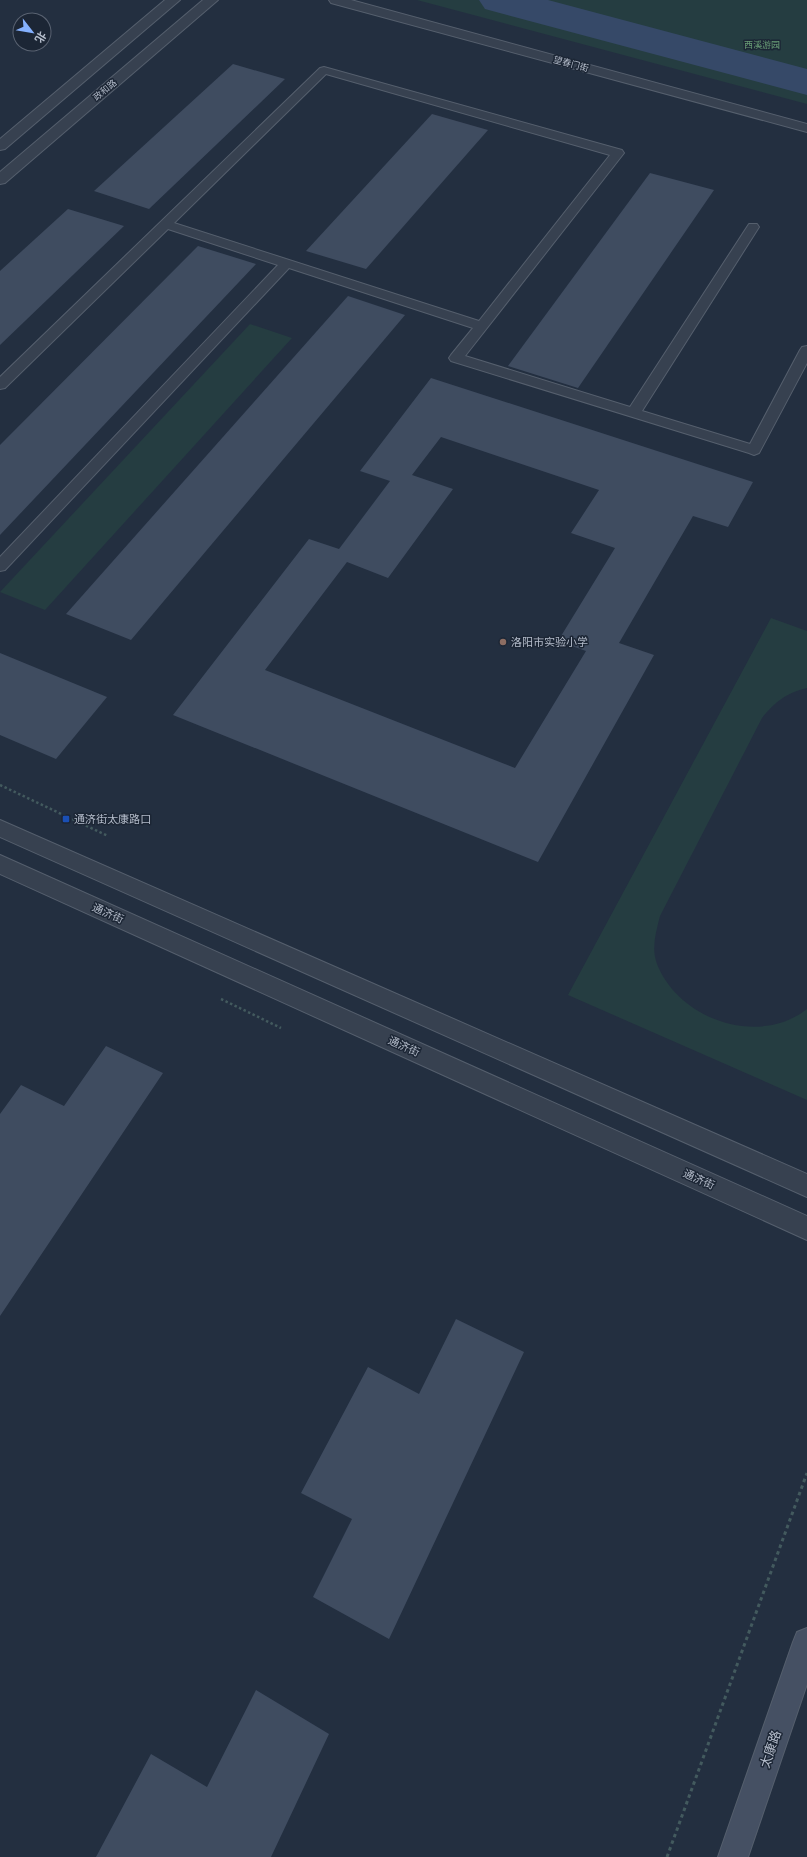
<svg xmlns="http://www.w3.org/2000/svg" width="807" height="1857" font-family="Figtree,'Noto Sans SC',sans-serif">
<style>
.green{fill:#253d41}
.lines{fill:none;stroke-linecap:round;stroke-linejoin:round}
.river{fill:#364968;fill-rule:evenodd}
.building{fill:#3f4c60;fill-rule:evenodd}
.service-casing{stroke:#555f6d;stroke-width:2}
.minor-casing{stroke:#555f6d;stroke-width:2}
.tertiary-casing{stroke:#555f6d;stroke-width:2}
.secondary-casing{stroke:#555f6d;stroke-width:2}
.path-far1{stroke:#435a5e;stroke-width:2.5;stroke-dasharray:2.5 2.5;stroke-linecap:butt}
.path{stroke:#435a5e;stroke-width:3;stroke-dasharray:3.5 3.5;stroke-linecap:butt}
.service{fill:#374150;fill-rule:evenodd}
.minor{fill:#374150;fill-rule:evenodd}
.tertiary{fill:#374150;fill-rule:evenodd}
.secondary{fill:#455063;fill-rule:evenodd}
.education-dot{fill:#8d6e63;stroke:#1c2635;stroke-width:1.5}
.transit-dot{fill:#1a4fb4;stroke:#1c2635;stroke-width:1.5}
.labels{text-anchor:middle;stroke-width:3;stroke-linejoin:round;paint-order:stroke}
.far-park-label{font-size:9px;fill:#699d76;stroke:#1c2635}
.far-street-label{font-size:9px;fill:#b4bcca;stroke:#1c2635}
.poi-label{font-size:11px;fill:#b4bcca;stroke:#1c2635;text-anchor:start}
.street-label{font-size:11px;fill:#b4bcca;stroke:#1c2635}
.near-street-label{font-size:13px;fill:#b4bcca;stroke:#1c2635}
</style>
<rect width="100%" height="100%" fill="#232f40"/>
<g class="green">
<path d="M417 0H807V104Z"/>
<path d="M250 324 292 338 45 610 0 592Z"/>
<path d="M771 618 807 631V688C786 693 775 702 762 718L660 916C656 932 651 948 657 964 679 1020 759 1047 807 1009V1100L568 995Z"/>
</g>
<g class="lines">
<path class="river" d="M479 0H548L807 69V95L485 9Z"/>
</g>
<g class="building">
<path d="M233 64 285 79 149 209 94 191Z"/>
<path d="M432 114 488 130 366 269 306 251Z"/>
<path d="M650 173 714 190 578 388 508 366Z"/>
<path d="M68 209 124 226 0 345V271Z"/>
<path d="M198 246 256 264 0 535V445Z"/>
<path d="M348 296 405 315 131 640 66 614Z"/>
<path d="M431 378 753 482 728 527 693 516 619 643 654 655 538 862 173 715 309 539 339 549 390 481 360 471ZM441 437 599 490 571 533 615 548 558 641 586 651 515 768 265 670 347 562 388 578 453 489 412 475Z"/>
<path d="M0 653 107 697 56 759 0 735Z"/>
<path d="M106 1046 163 1073 0 1316V1114L21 1085 64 1106Z"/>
<path d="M456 1319 524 1352 389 1639 313 1597 352 1519 301 1493 368 1367 419 1394Z"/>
<path d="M256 1690 329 1734 271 1857H96L151 1754 207 1787Z"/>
</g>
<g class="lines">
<defs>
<path id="service" d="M324 67 622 150 624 153 465 356 630 407 749 224H757L759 227 642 411 750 444 800 350 802 347 807 346V363L759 453 754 455 749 453 451 361 449 358 451 355 473 328 289 268 5 570 0 571V557L278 265 168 229 5 388 0 389V377L320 68ZM326 74 610 155 479 321 174 223Z"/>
<g id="minor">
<path d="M0 820 807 1174V1197L0 837Z"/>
<path d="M0 855 807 1216V1240L0 874Z"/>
</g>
<g id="tertiary">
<path d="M165 0H180L5 149 0 150V139Z"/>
<path d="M203 0H218L5 183 0 184V172Z"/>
<path d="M329 0H351L807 124V132L331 3Z"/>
</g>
<path id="secondary" d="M807 1628V1684L748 1857H718L793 1642 797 1632Z"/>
</defs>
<use href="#service" class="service-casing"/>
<use href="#minor" class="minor-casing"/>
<use href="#tertiary" class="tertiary-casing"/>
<use href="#secondary" class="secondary-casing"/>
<g class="path-far1">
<path d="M0 785 108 836"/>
<path d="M221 999 281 1028"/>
</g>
<path class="path" d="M667 1857 807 1473"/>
<use href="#service" class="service"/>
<use href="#minor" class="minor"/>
<use href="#tertiary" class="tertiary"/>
<use href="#secondary" class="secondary"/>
</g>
<circle class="education-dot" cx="503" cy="642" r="4"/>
<rect class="transit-dot" x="62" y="815" width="8" height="8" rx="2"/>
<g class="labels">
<g class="far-park-label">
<text x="762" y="48">西溪游园</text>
</g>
<g class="far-street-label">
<text transform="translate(571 64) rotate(15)" y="3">望春门街</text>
<text transform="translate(105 90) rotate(-40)" y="3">政和路</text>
</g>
<g class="poi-label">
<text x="511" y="646">洛阳市实验小学</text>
<text x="74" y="823">通济街太康路口</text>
</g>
<g class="street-label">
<text transform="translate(108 913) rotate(24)" y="4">通济街</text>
<text transform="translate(404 1046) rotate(24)" y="4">通济街</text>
<text transform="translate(699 1179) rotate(24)" y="4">通济街</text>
</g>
<g class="near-street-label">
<text transform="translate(770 1749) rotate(-71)" y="5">太康路</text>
</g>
</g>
<g transform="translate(32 32) rotate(121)"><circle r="19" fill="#1c2635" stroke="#596271"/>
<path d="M0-3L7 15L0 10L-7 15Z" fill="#85b1fe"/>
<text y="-6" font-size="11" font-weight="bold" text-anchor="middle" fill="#b4bcca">北</text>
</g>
</svg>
